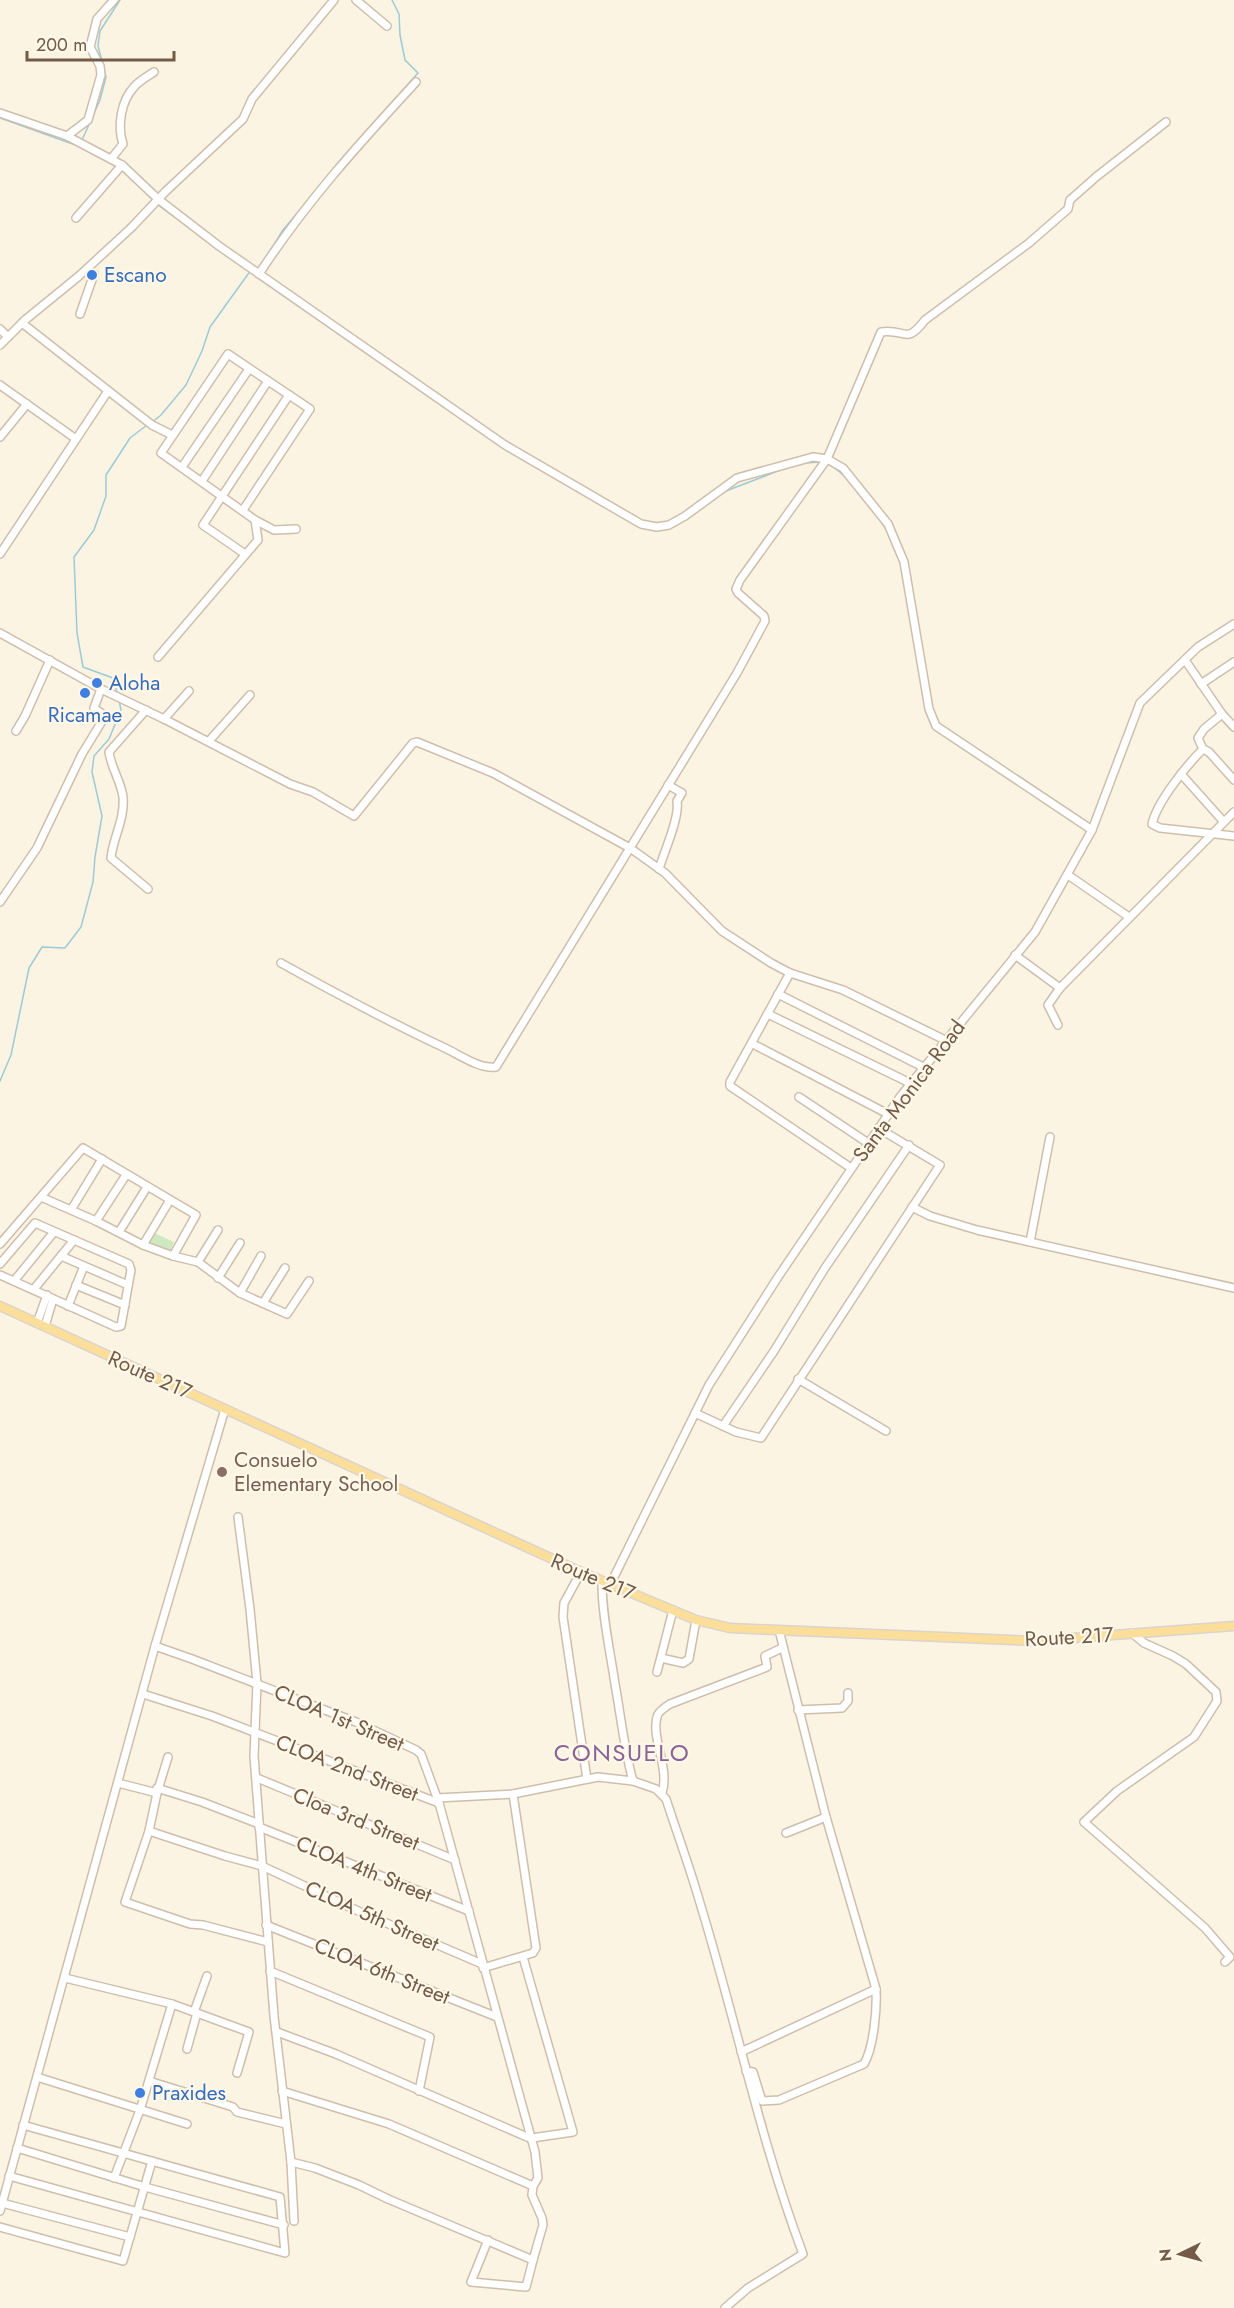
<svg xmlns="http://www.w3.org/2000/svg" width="1234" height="2308" font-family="Jost,sans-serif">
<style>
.green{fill:#cee9c0}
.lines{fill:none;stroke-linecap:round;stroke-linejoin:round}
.stream{stroke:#9dcad7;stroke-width:1.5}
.minor-casing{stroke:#cfbeac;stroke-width:10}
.major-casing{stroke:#dbd4cf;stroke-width:11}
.minor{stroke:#fff;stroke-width:7}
.major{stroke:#fbde9a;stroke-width:8}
.shop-dot{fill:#3f7fe0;stroke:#fff8e8;stroke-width:2}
.education-dot{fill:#8d6e63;stroke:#fff8e8;stroke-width:2}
.labels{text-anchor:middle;stroke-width:4.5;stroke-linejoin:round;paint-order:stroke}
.shop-label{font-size:21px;fill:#366cbe;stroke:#fff8e8;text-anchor:start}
.street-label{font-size:21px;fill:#735b48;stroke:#fff8e8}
.education-label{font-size:21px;fill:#785e54;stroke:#fff8e8;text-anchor:start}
.quarter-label{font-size:24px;letter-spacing:1.5px;fill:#8a6497;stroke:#fff8e8}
</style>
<rect width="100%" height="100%" fill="#fcf4e2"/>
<path class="green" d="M152 1232 174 1242 169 1254 147 1245Z"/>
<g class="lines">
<g class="stream">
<path d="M0 118 81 147"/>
<path d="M363 135 418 73 405 60 400 35 399 14 392 0"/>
<path d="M82 140 100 100 106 77 98 46 100 31 120 0"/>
<path d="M128 175 152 199"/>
<path d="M158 205 210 243"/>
<path d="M258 270 283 230 313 194"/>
<path d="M151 423 161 415 186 385 202 351 210 327 251 270"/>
<path d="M805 463 821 462"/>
<path d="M828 464C850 475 876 513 889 534"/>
<path d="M726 491 783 469"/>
<path d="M117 692 113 678 83 667 77 633 74 557 94 530 106 496V475L130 438 147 425"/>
<path d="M0 1081 11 1055 29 968 42 947 65 948 81 927 93 882 95 857 102 816 92 772 94 756 109 739 121 710 119 700"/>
</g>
<defs>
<g id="minor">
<path d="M356 0 387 26"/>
<path d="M0 113 67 136 122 165 158 199 219 246 505 445 641 524 657 527 669 525 685 516 737 478 813 457 827 459 843 468 888 524 904 562 929 709 936 726 1092 830"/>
<path d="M67 136 88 120 101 75 100 66 90 47 97 19 114 0"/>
<path d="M111 159 123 144C117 126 121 101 134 87 139 81 148 76 154 72"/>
<path d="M76 218 122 165"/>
<path d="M259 274C306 202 358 145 416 82"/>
<path d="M80 314 94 274 86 270"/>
<path d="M22 323 152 425 172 435"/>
<path d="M0 329 8 337"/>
<path d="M0 345 25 320 79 276 132 227 165 192 243 119 252 99 334 0"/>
<path d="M0 385 76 439"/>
<path d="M0 437 27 404"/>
<path d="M182 467 249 369"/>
<path d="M202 481 268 381"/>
<path d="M243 510 310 409 228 354 161 453 255 520 274 530 296 529"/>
<path d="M0 554 108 391"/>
<path d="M245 554 203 525 289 395"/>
<path d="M0 633 101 689 164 719 290 784 313 792 354 816 413 743 417 742 493 773 630 848 665 873 722 931 771 963 790 973 843 990 945 1040"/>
<path d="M158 657 258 540 255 520"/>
<path d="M1185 660 1222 714 1234 727"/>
<path d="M1201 684 1234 662"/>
<path d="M146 710 109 752C111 768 121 781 123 797 125 820 113 837 111 858L148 889"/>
<path d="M1222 714 1204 729 1198 738 1203 749C1186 766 1157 802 1152 824L1160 828 1234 836"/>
<path d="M164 719 189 691"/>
<path d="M16 731 25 716 50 660"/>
<path d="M209 741 250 695"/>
<path d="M1203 749 1209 752 1234 780"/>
<path d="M1181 774 1223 821"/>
<path d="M659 869C664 852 680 817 677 801L682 793 668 785"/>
<path d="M1068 875 1129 917"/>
<path d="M0 902 37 848 82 754 104 718V715L94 708 101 689"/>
<path d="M1015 955 1060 988"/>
<path d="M281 963C335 993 389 1022 445 1048 460 1055 479 1069 496 1067L737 673 765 621 764 616 738 593 736 589 740 580 827 459 881 332C906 328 905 346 925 320L1029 243 1068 209 1070 200 1096 177 1166 122"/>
<path d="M790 973 730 1082V1086L851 1168"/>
<path d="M778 994 923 1067"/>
<path d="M768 1014 910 1083"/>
<path d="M1058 1025 1048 1005 1060 988 1234 812"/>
<path d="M753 1044 888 1114"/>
<path d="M799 1097 868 1143"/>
<path d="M41 1197 96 1221 143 1245 173 1256 198 1262 240 1293 287 1314 309 1281"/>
<path d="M912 1207 930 1216 977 1230 1234 1288"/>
<path d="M71 1210 102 1159"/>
<path d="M96 1221 126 1175"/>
<path d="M119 1232 147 1187"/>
<path d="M1030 1242 1050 1137"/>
<path d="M0 1244 83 1148 196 1215 173 1256"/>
<path d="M143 1245 170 1200"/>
<path d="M61 1256 128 1285"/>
<path d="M198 1262 218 1230"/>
<path d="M0 1264 35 1223 129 1264 131 1270 121 1326 116 1327 0 1275"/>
<path d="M218 1278 240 1243"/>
<path d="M14 1281 54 1232"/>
<path d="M76 1285 125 1305"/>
<path d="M34 1289 74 1240"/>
<path d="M240 1293 261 1256"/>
<path d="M263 1303 285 1268"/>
<path d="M68 1306 84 1266"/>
<path d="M37 1323 47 1295"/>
<path d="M45 1326 53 1299"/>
<path d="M798 1379 886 1431"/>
<path d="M695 1413 736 1432 761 1438 940 1165 878 1128"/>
<path d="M723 1426 774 1351 825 1268 909 1145"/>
<path d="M238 1517 250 1609 257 1683 254 1756 274 2016 291 2162 294 2221"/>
<path d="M581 1572 564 1603 563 1617 587 1779"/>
<path d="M602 1582C602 1616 610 1650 615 1684 621 1717 624 1749 633 1781"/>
<path d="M610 1585 709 1385 778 1277 900 1097 1035 932 1092 830 1140 703 1198 647 1234 624"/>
<path d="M1132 1633 1144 1643 1173 1656 1186 1664 1216 1692 1217 1701 1194 1737 1117 1791 1084 1822 1205 1928 1230 1957 1225 1962"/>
<path d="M155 1646 192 1659 356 1722 416 1750 421 1754 439 1803 535 2152 538 2178 533 2186 532 2195 542 2218 543 2225 533 2260 388 2199 359 2185 315 2168 291 2162"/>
<path d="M661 1658 683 1663 689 1659 696 1620"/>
<path d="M657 1672 673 1610"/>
<path d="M143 1694 212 1716 439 1803"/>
<path d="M798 1710 842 1708 848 1701V1693"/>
<path d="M257 1778 455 1860"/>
<path d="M118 1783 157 1793 168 1757"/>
<path d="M157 1788 202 1802 259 1824"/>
<path d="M157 1793 149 1831 125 1902 190 1924 203 1925 268 1942"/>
<path d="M662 1793C670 1768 651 1739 657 1717 658 1711 666 1707 670 1704L767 1667 765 1656 782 1648"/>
<path d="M437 1798 513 1794 598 1777 633 1781 656 1789 666 1799C677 1833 690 1868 700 1903 736 2020 760 2140 803 2254L748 2288 725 2308"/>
<path d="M259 1827 469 1911"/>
<path d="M149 1831 225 1856 262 1866 356 1910 482 1964"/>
<path d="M786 1833 826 1817"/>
<path d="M266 1925 497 2017"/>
<path d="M483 1968 533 1953 536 1948 513 1794"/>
<path d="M270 1971 430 2037 419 2091"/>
<path d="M65 1978 172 2004"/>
<path d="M194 2012 207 1976"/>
<path d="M277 2032 336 2054 527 2137 532 2138 573 2132 523 1957"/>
<path d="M187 2049 197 2013"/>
<path d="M741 2052 876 1989"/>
<path d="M746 2071 753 2072 762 2101 779 2100 864 2064C874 2047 877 2008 876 1989L826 1817 779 1630"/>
<path d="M37 2077 187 2124"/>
<path d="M149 2081 233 2107 237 2112 286 2124"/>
<path d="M282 2091 389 2124 533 2186"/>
<path d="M17 2148 145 2187 284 2225"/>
<path d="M9 2176 285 2253 280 2197 23 2125"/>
<path d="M114 2178 140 2110 172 2004 249 2032 237 2073"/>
<path d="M2 2203 130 2237"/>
<path d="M0 2211 155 1646 225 1409"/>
<path d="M0 2227 123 2261 152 2161"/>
<path d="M488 2240 471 2282 526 2287 533 2260"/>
</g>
<path id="major" d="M0 1306 581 1572 696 1620 730 1628 1033 1641 1234 1626"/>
</defs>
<use href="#minor" class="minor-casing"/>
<use href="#major" class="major-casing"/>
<use href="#minor" class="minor"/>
<use href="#major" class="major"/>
</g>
<g class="shop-dot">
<circle cx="92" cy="275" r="6"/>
<circle cx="97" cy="683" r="6"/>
<circle cx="85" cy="693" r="6"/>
<circle cx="140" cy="2093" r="6"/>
</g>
<circle class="education-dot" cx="222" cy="1472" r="6"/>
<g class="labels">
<g class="shop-label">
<text x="104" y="282">Escano</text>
<text x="109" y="690">Aloha</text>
<text x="85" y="722" text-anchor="middle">Ricamae</text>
<text x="152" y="2100">Praxides</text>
</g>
<g class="street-label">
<text transform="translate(909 1091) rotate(-53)" y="7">Santa Monica Road</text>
<text transform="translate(150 1375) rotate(24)" y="7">Route 217</text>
<text transform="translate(593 1577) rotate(23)" y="7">Route 217</text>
<text transform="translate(1069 1637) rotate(-3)" y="7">Route 217</text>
<text transform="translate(339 1718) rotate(23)" y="7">CLOA 1st Street</text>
<text transform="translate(347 1768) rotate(21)" y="7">CLOA 2nd Street</text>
<text transform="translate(356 1819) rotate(22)" y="7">Cloa 3rd Street</text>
<text transform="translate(364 1869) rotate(22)" y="7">CLOA 4th Street</text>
<text transform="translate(372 1916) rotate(24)" y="7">CLOA 5th Street</text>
<text transform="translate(382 1971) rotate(22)" y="7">CLOA 6th Street</text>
</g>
<g class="education-label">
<text x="234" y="1467">Consuelo<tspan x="234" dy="24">Elementary School</tspan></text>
</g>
<g class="quarter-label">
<text x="622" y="1761">CONSUELO</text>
</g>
</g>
<g transform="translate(1180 2254) rotate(265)" stroke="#fff8e8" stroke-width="4.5" paint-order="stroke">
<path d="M0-4.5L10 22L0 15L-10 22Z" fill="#735b48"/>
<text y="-9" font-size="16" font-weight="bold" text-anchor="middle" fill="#735b48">N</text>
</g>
<path d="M27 51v9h147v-9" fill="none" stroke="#735b48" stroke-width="3"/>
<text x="36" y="51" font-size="18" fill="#735b48" stroke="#fff8e8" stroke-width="4.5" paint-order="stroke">200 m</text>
</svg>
